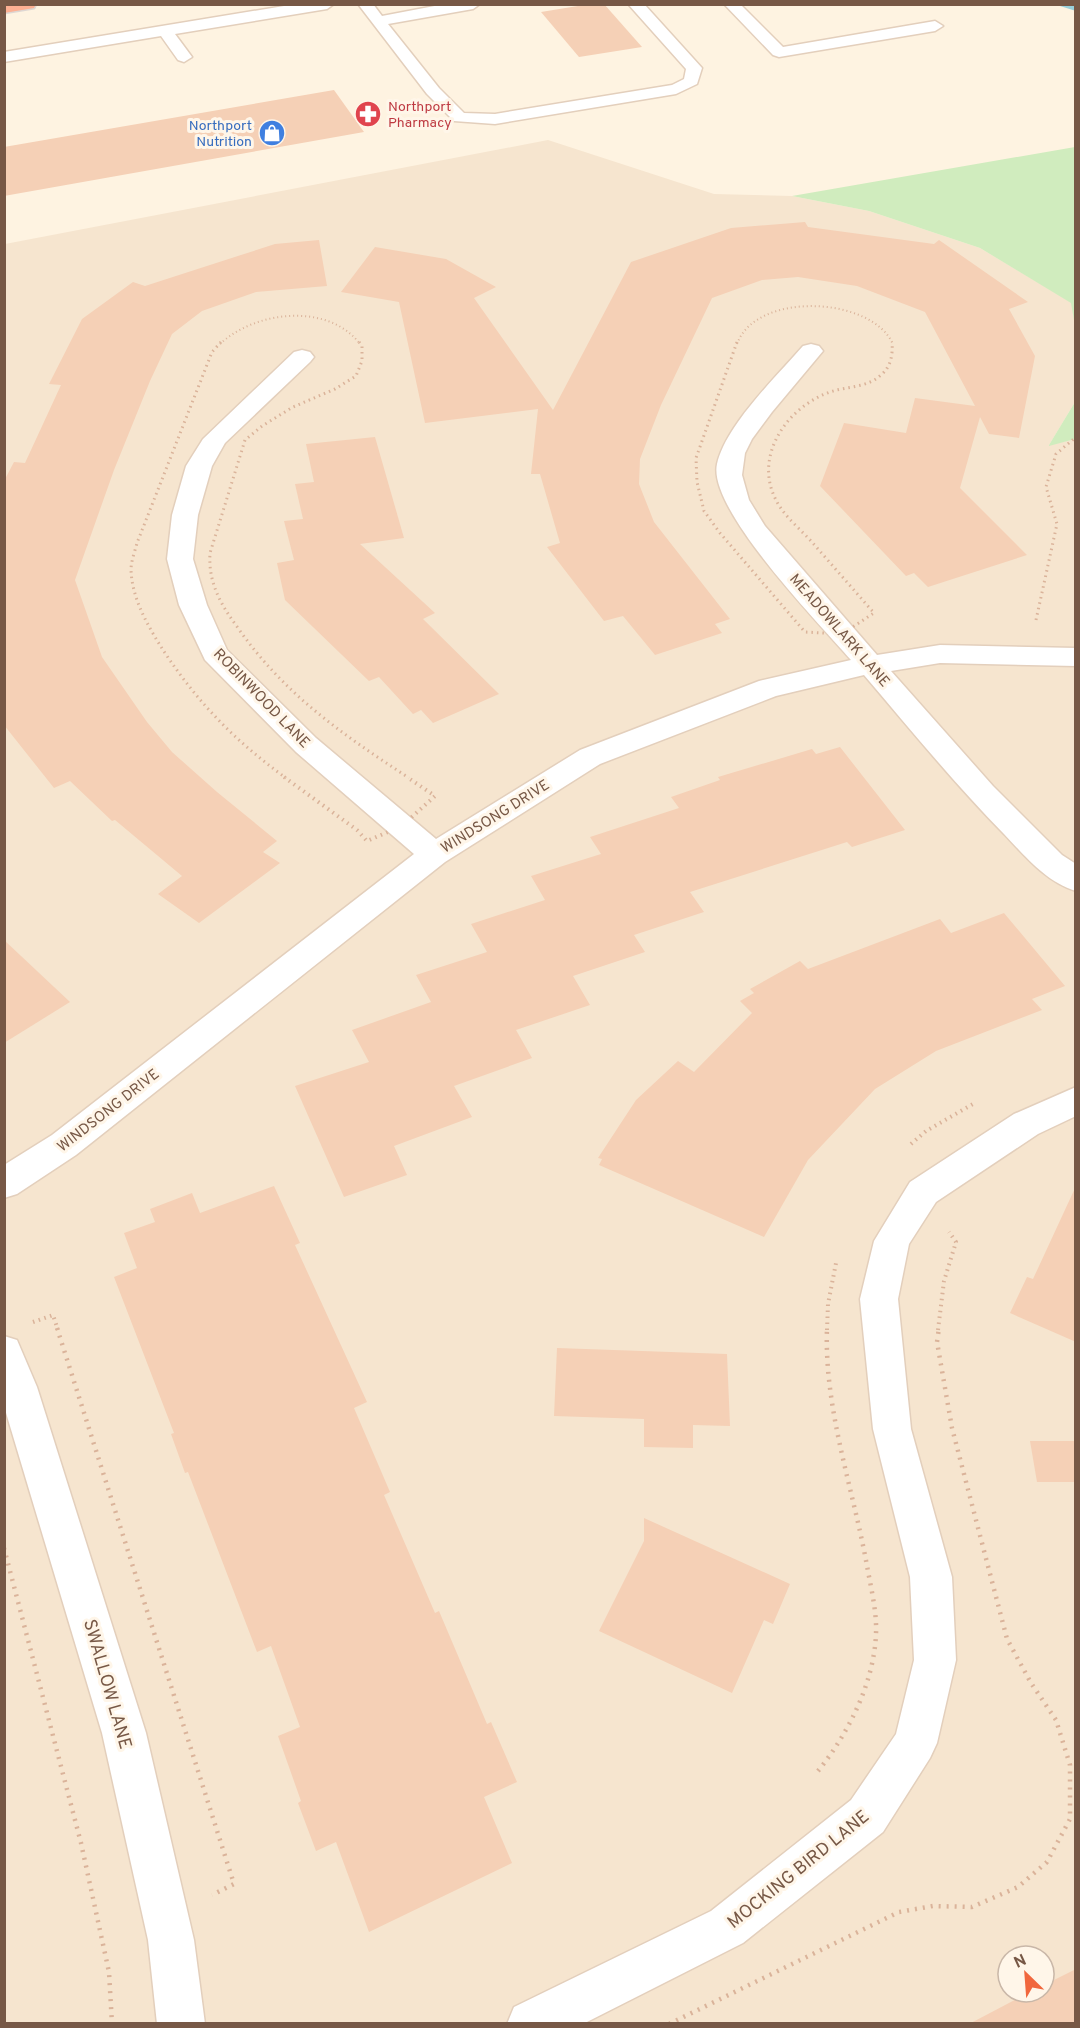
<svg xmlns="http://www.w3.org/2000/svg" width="1080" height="2028" font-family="Overpass,sans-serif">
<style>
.residential{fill:#f6e5cf;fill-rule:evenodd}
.green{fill:#d0ecbe}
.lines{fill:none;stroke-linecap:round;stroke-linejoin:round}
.stream{fill:#99d0db;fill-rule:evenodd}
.building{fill:#f5d0b6}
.lane-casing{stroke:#e3cfbc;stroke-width:3}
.street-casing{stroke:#e3cfbc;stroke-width:3}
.highway-casing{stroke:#ded7d3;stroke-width:3}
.path-far3{stroke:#dab39a;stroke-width:2;stroke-dasharray:1 3;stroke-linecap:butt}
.path-far2{stroke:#dab39a;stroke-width:3;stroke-dasharray:1.5 4;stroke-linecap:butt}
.path-far1{stroke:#dab39a;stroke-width:4;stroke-dasharray:1.5 4.5;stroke-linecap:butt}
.path{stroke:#dab39a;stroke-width:4.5;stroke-dasharray:2 6;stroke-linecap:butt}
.lane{fill:#fff;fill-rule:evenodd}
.street{fill:#fff;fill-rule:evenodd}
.highway{fill:#fdb093;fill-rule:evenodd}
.labels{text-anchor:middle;stroke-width:6;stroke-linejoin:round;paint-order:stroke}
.far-health-label{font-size:14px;fill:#be3a42;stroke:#fff6e9;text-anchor:start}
.far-shop-label{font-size:14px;fill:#366cbe;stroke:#fff6e9;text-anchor:end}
.street-label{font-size:15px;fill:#775846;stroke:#fff6e9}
.near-street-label{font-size:18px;fill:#775846;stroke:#fff6e9}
</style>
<rect width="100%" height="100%" fill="#fef3e1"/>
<path class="residential" d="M548 140 714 194 792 196 869 211 980 248 1072 303 1075 326V402L1049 445 1075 439V2023L5 2024V244ZM1008 1956H1044V1992H1008Z"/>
<g class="green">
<path d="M1075 147V326L1071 303 980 248 869 211 792 196Z"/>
<path d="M1075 402V439L1049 446V445Z"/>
</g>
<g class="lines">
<path class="stream" d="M1059 4 1076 5V11L1060 6Z"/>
</g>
<g class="building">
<path d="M590 4H604L642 47 579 57 541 12Z"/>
<path d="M334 90 364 132 4 196V147Z"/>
<path d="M805 222 808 227 934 244 939 240 1028 302 1009 309 1035 356 1019 438 989 434 980 417 960 488 1027 555 928 587 914 573 906 576 820 486 844 423 906 433 915 398 975 406 925 312 857 286 798 277 762 280 712 298 661 405 640 459 639 484 654 522 730 619 715 624 722 633 655 655 623 616 604 621 547 547 560 543 540 474H531L538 409 425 423 399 302 341 292 375 247 446 259 496 287 474 298 553 410 631 262 731 228Z"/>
<path d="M319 240 327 286 256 292 202 311 172 334 150 381 114 470 75 580 102 657 147 722 172 752 217 792 277 841 263 852 280 863 199 923 158 894 182 876 115 820 112 821 70 781 54 788 4 725V481L14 462 25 463 61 385 49 384 82 319 133 282 145 286 275 244Z"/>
<path d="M375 437 404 538 360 544 435 613 423 619 499 694 433 723 421 710 413 714 379 677 369 681 285 600 277 563 294 560 284 521 303 519 295 484 314 482 306 444Z"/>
<path d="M840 747 905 830 852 847 847 842 690 892 704 912 634 935 645 952 573 976 590 1005 516 1030 532 1058 454 1086 472 1117 394 1146 407 1175 344 1197 295 1086 369 1062 352 1030 431 1002 416 975 487 952 471 924 545 900 531 876 601 854 590 837 679 808 671 797 720 780 718 777 812 749 816 754Z"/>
<path d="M1004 913 1065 986 1032 999 1042 1010 936 1051 875 1089 808 1160 764 1237 599 1165 602 1159 598 1158 636 1100 678 1061 694 1072 752 1013 740 1001 754 993 750 989 800 961 808 969 940 919 951 933Z"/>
<path d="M4 940 70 1002 4 1043Z"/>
<path d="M274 1186 300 1243 295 1245 367 1402 354 1408 390 1492 384 1495 435 1613 439 1611 487 1724 491 1722 517 1782 484 1797 512 1863 369 1932 336 1842 316 1851 298 1803 301 1801 278 1736 300 1727 271 1646 257 1652 188 1472 185 1473 171 1434 174 1433 114 1277 137 1268 124 1233 155 1222 150 1209 192 1193 200 1213Z"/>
<path d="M1076 1186V1342L1010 1313 1027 1277 1033 1279Z"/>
<path d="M557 1348 727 1354 730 1426 693 1425V1448L644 1447V1419L554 1416Z"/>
<path d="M1030 1441H1076V1482H1037Z"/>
<path d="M644 1518 790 1584 773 1624 764 1620 732 1693 599 1631 644 1541Z"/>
<path d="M1076 1969V2024H969L1030 1992H1044V1985Z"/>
</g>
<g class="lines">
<defs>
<g id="lane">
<path d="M296 4H334L327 9 175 34 192 57 184 62 178 60 161 36 4 62V52Z"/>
<path d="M358 4H373L382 16 445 4H480L473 9 388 24 439 88 464 113 495 114 672 85 684 79 686 69 628 4H644L702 68 697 84 676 94 495 124 454 121 427 94Z"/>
<path d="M724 4H740L783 47 935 21 943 26 935 31 779 57 773 55Z"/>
</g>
<g id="street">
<path d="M811 344 819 346 823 351 772 412 752 439 745 453 742 475 749 500 765 526 877 655 940 645 1076 648V666L940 663 891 671 993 786 1062 855 1076 864V891C1046 882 1025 856 1004 834 955 784 910 729 864 675L776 696 600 764 445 862 76 1155 17 1194 4 1198V1165L52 1135 414 854 296 752 205 660 179 605 167 559 172 515 186 466 203 439 294 352 302 350 310 352 314 357 310 362 225 443 212 466 198 515 193 559 207 605 227 650 316 738 436 839 580 750 759 681 851 660C820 624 707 509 717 464 726 425 777 376 803 346Z"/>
<path d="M1076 1087V1116L1038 1134 936 1202 909 1244 898 1299 911 1429 952 1577 956 1660 937 1743 930 1758 883 1832 743 1943 583 2024H507L514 2007 711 1911 851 1800 896 1734 914 1660 910 1577 873 1429 860 1299 874 1241 910 1182 1014 1114Z"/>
<path d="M4 1336 17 1340 37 1387 146 1733 194 1940 205 2024H157L148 1940 102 1733 4 1406Z"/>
</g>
<path id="highway" d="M4 4H36L34 8 4 13Z"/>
</defs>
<use href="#lane" class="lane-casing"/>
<use href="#street" class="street-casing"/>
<use href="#highway" class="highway-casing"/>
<g class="path-far3">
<path d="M220 344C255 311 328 302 360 344"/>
<path d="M737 344C756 291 871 296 893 344"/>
</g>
<g class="path-far2">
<path d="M221 342 212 352 137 543C135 551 131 561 131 570 132 599 148 626 163 650 198 703 235 741 286 778"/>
<path d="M359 342 362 346V361L356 376 335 389 293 407 262 426 245 440 210 553C208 583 221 605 238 628 285 695 342 734 409 778"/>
<path d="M737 342 696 458 697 482 704 511 720 533 805 632 842 634 874 613C853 589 832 565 811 541 799 528 784 516 776 500 753 456 787 407 830 392 847 386 867 388 881 375 891 367 893 354 892 342"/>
<path d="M1036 620 1057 524 1046 487 1056 454 1076 437"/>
</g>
<g class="path-far1">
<path d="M284 777 357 830 367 841 402 826 435 796 407 777"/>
<path d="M911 1144 926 1131 973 1104"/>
<path d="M33 1322 53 1315 58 1330"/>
<path d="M827 1330 828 1304 836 1263"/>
<path d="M938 1330 944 1281 956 1242 949 1232"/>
</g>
<g class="path">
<path d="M57 1328 234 1884 212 1895"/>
<path d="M4 1548 81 1843 109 1972 112 2024"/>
<path d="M818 1771C848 1734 874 1683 876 1634 877 1612 871 1588 867 1566 853 1488 824 1409 827 1328"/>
<path d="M669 2024 899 1912 933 1906 972 1907 1018 1887 1047 1862 1070 1819V1765L1056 1720 1031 1683 1007 1639 952 1428 937 1342 939 1328"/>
</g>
<use href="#lane" class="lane"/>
<use href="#street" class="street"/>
<use href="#highway" class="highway"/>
</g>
<defs>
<symbol id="pharmacy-disc" viewBox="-11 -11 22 22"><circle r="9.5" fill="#e0444e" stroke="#fff6e9"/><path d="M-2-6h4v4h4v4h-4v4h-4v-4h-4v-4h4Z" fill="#fff"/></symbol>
<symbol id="shop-disc" viewBox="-11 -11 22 22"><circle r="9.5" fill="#3f7fe0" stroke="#fff6e9"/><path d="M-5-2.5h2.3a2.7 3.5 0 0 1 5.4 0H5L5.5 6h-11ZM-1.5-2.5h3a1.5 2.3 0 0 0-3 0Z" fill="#fff"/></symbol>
</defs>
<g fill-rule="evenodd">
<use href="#pharmacy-disc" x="353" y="99" width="30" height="30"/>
<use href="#shop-disc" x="257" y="118" width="30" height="30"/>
</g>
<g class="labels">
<g class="far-health-label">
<text x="388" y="111">Northport<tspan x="388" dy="16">Pharmacy</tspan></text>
</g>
<g class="far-shop-label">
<text x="252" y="130">Northport<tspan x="252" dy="16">Nutrition</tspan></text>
</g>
<g class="street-label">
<text transform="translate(840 630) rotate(49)" y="5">MEADOWLARK LANE</text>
<text transform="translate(262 698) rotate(46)" y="5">ROBINWOOD LANE</text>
<text transform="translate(495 816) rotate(-32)" y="5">WINDSONG DRIVE</text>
<text transform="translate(108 1110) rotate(-38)" y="5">WINDSONG DRIVE</text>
</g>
<g class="near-street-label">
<text transform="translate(108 1684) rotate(74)" y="6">SWALLOW LANE</text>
<text transform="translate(798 1869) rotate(-39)" y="6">MOCKING BIRD LANE</text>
</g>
</g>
<rect width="1080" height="2028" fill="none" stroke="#775846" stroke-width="12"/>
<g transform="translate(1026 1974) rotate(335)"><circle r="28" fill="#fff6e9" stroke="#c9b7a8" stroke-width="1.5"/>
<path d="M0-4.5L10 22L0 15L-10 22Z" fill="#f1673d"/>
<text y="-9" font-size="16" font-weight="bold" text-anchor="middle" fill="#775846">N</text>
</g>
</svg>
